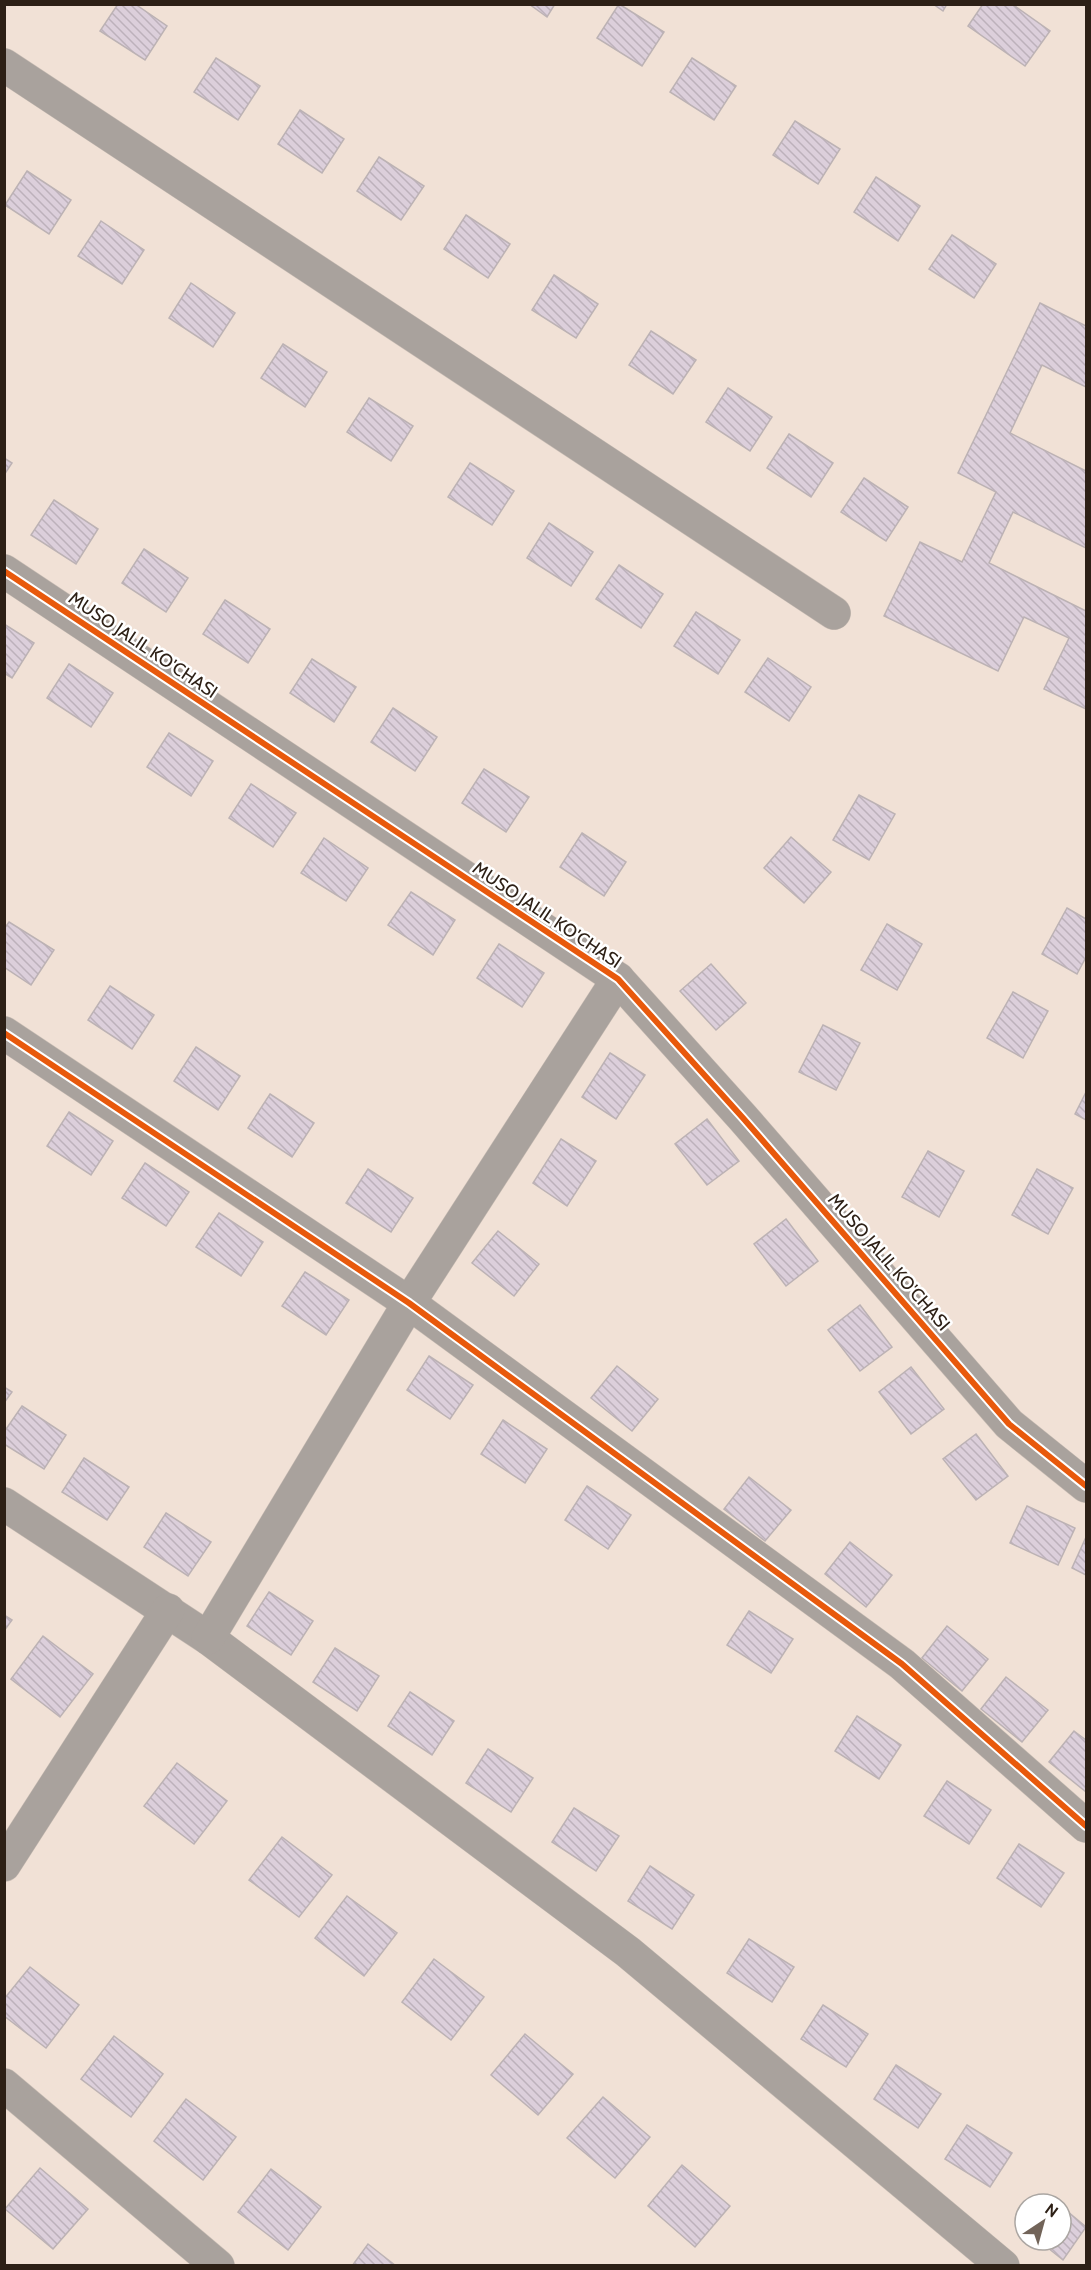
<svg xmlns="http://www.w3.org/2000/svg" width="1091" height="2270" font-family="Cabin,sans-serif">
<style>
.building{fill:url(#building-back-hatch);stroke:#bcb2b4;stroke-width:1.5}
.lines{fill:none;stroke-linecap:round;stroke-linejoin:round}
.street-casing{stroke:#cbbfb6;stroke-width:34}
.street{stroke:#a9a29d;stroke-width:33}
.cycleway-casing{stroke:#fff;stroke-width:10}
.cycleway{stroke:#e8590c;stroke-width:6}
.labels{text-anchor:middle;stroke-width:5;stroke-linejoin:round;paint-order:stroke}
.street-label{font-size:18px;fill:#2d2016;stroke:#fff}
</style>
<defs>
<pattern id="building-back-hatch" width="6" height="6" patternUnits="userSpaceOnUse" patternTransform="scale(1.5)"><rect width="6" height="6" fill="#dccfdb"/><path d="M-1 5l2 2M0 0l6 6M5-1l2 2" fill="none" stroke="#bdb1bb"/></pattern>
</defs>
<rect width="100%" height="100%" fill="#f1e1d6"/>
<g class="building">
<path d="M118 4H135L167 26 145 60 100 31Z"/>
<path d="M529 4H555L547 17Z"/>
<path d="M619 4 664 32 642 66 597 38Z"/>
<path d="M933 4H947L943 11Z"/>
<path d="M983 4H1012L1050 31 1025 66 968 26Z"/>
<path d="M216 58 260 86 238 120 194 92Z"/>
<path d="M692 58 736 86 714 120 670 92Z"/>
<path d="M300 110 344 139 322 173 278 144Z"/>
<path d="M795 121 840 149 818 184 773 155Z"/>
<path d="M379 157 424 186 401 220 357 191Z"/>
<path d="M27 171 71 200 49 234 5 205Z"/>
<path d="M876 177 920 206 898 241 854 212Z"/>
<path d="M466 215 510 244 488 278 444 249Z"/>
<path d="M101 221 144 250 122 284 78 256Z"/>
<path d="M952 235 996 264 974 298 929 269Z"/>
<path d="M554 275 598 304 576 338 532 310Z"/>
<path d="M191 283 235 313 213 347 169 318Z"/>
<path d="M1040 303 1086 326V387L1042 365 1010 433 1086 471V548L1013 512 989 563 1086 611V709L1044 689 1069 638 1024 617 998 671 884 616 920 542 962 562 996 492 958 473Z"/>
<path d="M651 331 696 360 673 394 629 365Z"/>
<path d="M283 344 327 372 305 407 261 378Z"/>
<path d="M728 388 772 417 750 451 706 422Z"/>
<path d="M369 398 413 426 391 461 347 432Z"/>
<path d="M789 434 833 463 811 497 767 468Z"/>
<path d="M4 458 12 463 4 475Z"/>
<path d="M470 463 514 491 492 525 448 497Z"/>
<path d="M864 478 908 507 886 541 841 512Z"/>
<path d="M54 500 98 529 76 564 31 535Z"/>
<path d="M549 523 593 552 571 586 527 558Z"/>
<path d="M144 549 188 578 166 612 122 583Z"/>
<path d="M619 565 663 594 641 628 596 599Z"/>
<path d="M225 600 270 629 248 663 203 634Z"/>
<path d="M696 612 740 640 718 674 674 646Z"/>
<path d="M4 624 34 643 12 678 4 673Z"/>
<path d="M768 658 811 687 789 721 745 692Z"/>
<path d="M312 659 356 687 334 722 290 693Z"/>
<path d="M69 664 113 693 91 727 47 698Z"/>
<path d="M393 708 437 737 415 771 371 742Z"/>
<path d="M169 733 213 761 191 796 147 767Z"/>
<path d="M484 769 529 797 506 832 462 803Z"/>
<path d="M251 784 296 813 273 847 229 818Z"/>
<path d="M859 795 895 814 869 860 833 840Z"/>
<path d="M582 833 626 862 604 896 560 867Z"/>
<path d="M791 837 831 872 804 903 764 868Z"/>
<path d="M324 838 368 868 346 901 301 873Z"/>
<path d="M411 892 455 920 433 955 388 925Z"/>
<path d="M1067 908 1086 919V957L1077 974 1042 954Z"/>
<path d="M9 922 54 950 31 985 4 967V929Z"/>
<path d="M887 924 922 944 897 990 861 970Z"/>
<path d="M499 944 544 973 522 1007 477 978Z"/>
<path d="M711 964 746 1003 716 1030 680 991Z"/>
<path d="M110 986 154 1015 132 1049 88 1020Z"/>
<path d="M1013 992 1048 1011 1023 1058 987 1038Z"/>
<path d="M823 1025 860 1043 836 1090 799 1072Z"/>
<path d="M196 1047 240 1076 218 1110 174 1081Z"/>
<path d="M610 1053 645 1075 616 1119 582 1097Z"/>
<path d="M1086 1092V1120L1075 1114Z"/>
<path d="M270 1094 314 1123 292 1157 248 1128Z"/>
<path d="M69 1112 113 1141 91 1175 47 1146Z"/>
<path d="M707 1119 739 1161 707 1185 675 1144Z"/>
<path d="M561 1139 596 1161 567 1206 533 1183Z"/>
<path d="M928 1151 964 1171 939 1217 902 1197Z"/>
<path d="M145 1163 189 1192 166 1226 122 1198Z"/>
<path d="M368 1169 413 1198 391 1232 346 1203Z"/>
<path d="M1037 1169 1073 1188 1048 1234 1012 1215Z"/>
<path d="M219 1213 263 1242 241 1276 196 1247Z"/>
<path d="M786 1219 818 1261 786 1286 754 1244Z"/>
<path d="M498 1231 539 1264 514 1296 472 1263Z"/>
<path d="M305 1272 349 1300 326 1335 282 1306Z"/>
<path d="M860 1305 892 1347 860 1371 828 1330Z"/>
<path d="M429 1356 473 1385 450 1419 407 1390Z"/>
<path d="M617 1366 658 1399 632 1431 591 1398Z"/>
<path d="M911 1367 944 1409 911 1434 879 1392Z"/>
<path d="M4 1387 12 1392 4 1403Z"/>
<path d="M22 1406 66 1435 44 1469 4 1444V1432Z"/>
<path d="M503 1420 547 1449 525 1483 481 1454Z"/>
<path d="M976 1434 1008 1476 976 1500 943 1459Z"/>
<path d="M84 1458 129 1487 107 1520 62 1492Z"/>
<path d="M749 1477 791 1510 765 1541 724 1509Z"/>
<path d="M587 1486 631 1515 608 1549 565 1520Z"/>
<path d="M1027 1506 1075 1528 1058 1565 1010 1543Z"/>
<path d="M166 1513 211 1542 188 1576 144 1547Z"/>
<path d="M1086 1537V1575L1072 1568Z"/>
<path d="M850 1542 892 1575 866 1607 825 1574Z"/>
<path d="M269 1592 313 1621 291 1655 247 1626Z"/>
<path d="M749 1611 793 1639 771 1673 727 1645Z"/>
<path d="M4 1615 12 1620 4 1631Z"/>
<path d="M947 1626 988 1659 962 1691 922 1658Z"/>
<path d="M43 1636 93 1674 60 1717 11 1679Z"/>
<path d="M335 1648 379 1676 357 1711 313 1682Z"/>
<path d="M1006 1677 1048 1710 1022 1742 981 1709Z"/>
<path d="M410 1692 454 1721 432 1755 388 1726Z"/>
<path d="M857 1716 901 1745 879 1779 835 1751Z"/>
<path d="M1074 1731 1086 1740V1792L1049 1762Z"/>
<path d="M488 1749 533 1778 511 1812 466 1783Z"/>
<path d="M177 1763 227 1801 194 1844 144 1806Z"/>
<path d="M947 1781 991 1810 969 1844 924 1816Z"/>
<path d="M574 1808 619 1836 596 1871 552 1842Z"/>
<path d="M282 1837 332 1875 299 1917 249 1880Z"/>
<path d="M1019 1844 1064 1873 1041 1907 997 1878Z"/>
<path d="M650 1866 694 1895 672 1929 628 1901Z"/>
<path d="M347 1896 397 1933 364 1976 315 1938Z"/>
<path d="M749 1939 794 1967 772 2002 727 1973Z"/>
<path d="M434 1959 484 1997 451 2040 402 2002Z"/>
<path d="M30 1967 79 2005 46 2048 4 2016V1999Z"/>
<path d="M823 2005 868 2034 846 2067 801 2039Z"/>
<path d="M525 2034 573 2074 538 2115 491 2075Z"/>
<path d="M114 2036 163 2074 131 2117 81 2079Z"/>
<path d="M896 2065 941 2094 918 2128 874 2099Z"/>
<path d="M603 2097 650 2137 615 2178 567 2138Z"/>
<path d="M186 2099 236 2137 203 2180 154 2141Z"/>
<path d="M967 2125 1012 2153 990 2187 945 2159Z"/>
<path d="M682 2165 730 2206 695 2247 648 2206Z"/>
<path d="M40 2168 88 2209 53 2249 5 2209Z"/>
<path d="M271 2169 321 2207 288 2250 238 2212Z"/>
<path d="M1047 2195 1058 2204H1040Z"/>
<path d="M1061 2206 1086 2227 1063 2260 1038 2240H1061Z"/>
<path d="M368 2244 396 2266H352Z"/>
</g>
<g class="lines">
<defs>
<g id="street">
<path d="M4 65 834 613"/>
<path d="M4 571 618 979 743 1118 1009 1424 1086 1486"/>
<path d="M4 1033 409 1303 902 1664 1086 1826"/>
<path d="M4 1504 208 1638 628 1952 1003 2266"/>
<path d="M208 1638 409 1303 618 979"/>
<path d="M4 1865 168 1610"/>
<path d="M4 2085 218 2266"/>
</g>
</defs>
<use href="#street" class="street-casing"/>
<use href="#street" class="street"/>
<defs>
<g id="cycleway">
<path d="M4 571 618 979 743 1118 1009 1424 1086 1486"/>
<path d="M4 1033 409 1303 902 1664 1086 1826"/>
</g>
</defs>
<use href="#cycleway" class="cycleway-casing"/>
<use href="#cycleway" class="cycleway"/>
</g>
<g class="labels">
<g class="street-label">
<text transform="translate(143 645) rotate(34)" y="6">MUSO JALIL KO'CHASI</text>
<text transform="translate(547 915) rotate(34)" y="6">MUSO JALIL KO'CHASI</text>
<text transform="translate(889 1262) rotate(49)" y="6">MUSO JALIL KO'CHASI</text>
</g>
</g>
<rect width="1091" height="2270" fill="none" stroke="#2d2016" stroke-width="12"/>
<g transform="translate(1043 2222) rotate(36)"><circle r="28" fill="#ffffff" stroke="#aba6a2" stroke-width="1.5"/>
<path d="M0-4.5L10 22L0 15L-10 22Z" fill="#726459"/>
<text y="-9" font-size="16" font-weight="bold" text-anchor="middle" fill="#2d2016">N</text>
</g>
</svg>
